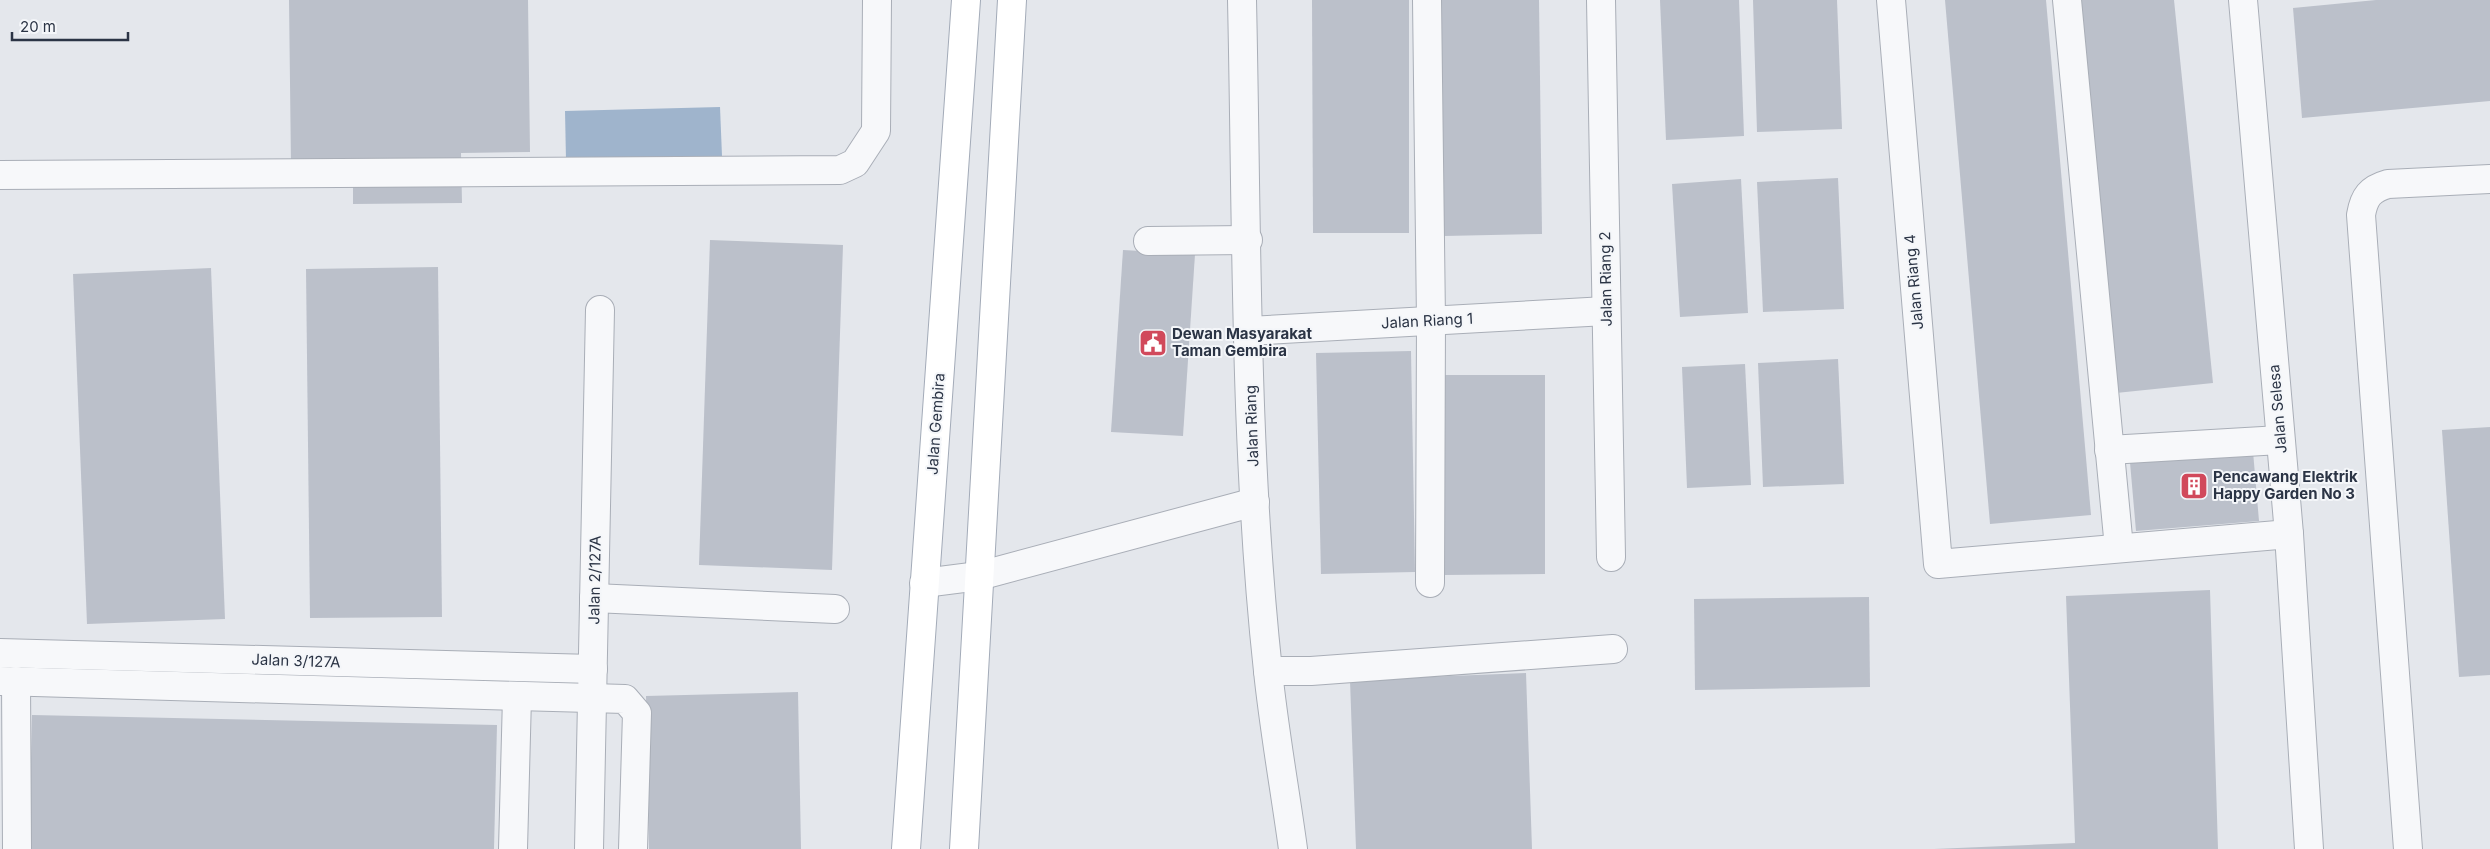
<svg xmlns="http://www.w3.org/2000/svg" width="2490" height="849" font-family="Inter,sans-serif">
<style>
.water{fill:#9fb4cc}
.building{fill:#bbc0ca}
.lines{fill:none;stroke-linecap:round;stroke-linejoin:round}
.minor-casing{stroke:#a9aeb7;stroke-width:30}
.major-casing{stroke:#a3abb8;stroke-width:30}
.minor{stroke:#f7f8fa;stroke-width:28}
.major{stroke:#fff;stroke-width:28}
.labels{text-anchor:middle;stroke-width:4;stroke-linejoin:round;paint-order:stroke}
.street-label{font-size:15px;fill:#2b3445;stroke:#f4f6f9}
.poi-label{font-size:15px;font-weight:bold;fill:#2b3445;stroke:#f4f6f9;text-anchor:start}
</style>
<rect width="100%" height="100%" fill="#e4e7ec"/>
<path class="water" d="M720 107 722 156 566 160 565 111Z"/>
<g class="building">
<path d="M289 0H528L530 152 461 153 462 203 353 204V164L291 166Z"/>
<path d="M1312 0H1409V233H1313Z"/>
<path d="M1441 0H1539L1542 234 1444 236Z"/>
<path d="M1660 0H1739L1744 136 1666 140Z"/>
<path d="M1753 0H1837L1842 129 1757 132Z"/>
<path d="M1945 0H2046L2091 515 1990 524Z"/>
<path d="M2076 0H2174L2213 383 2116 393Z"/>
<path d="M2376 0H2490V101L2302 118 2293 8Z"/>
<path d="M1838 178 1844 309 1763 312 1757 182Z"/>
<path d="M1741 179 1748 313 1680 317 1672 184Z"/>
<path d="M710 240 843 245 832 570 699 565Z"/>
<path d="M1123 250 1195 254 1183 436 1111 432Z"/>
<path d="M438 267 442 617 310 618 306 269Z"/>
<path d="M211 268 225 619 87 624 73 274Z"/>
<path d="M1411 351 1415 572 1321 574 1316 353Z"/>
<path d="M1838 359 1844 484 1763 487 1758 363Z"/>
<path d="M1745 364 1751 485 1687 488 1682 367Z"/>
<path d="M1444 375H1545V574L1444 575Z"/>
<path d="M2490 427V675L2459 677 2442 430Z"/>
<path d="M2252 440 2259 521 2136 531 2129 451Z"/>
<path d="M2210 590 2218 849H1934L2075 843 2066 596Z"/>
<path d="M1869 597 1870 687 1695 690 1694 599Z"/>
<path d="M1526 673 1532 849H1356L1350 680Z"/>
<path d="M798 692 801 849H649L646 696Z"/>
<path d="M32 715 497 725 494 849H29Z"/>
</g>
<g class="lines">
<defs>
<g id="minor">
<path d="M1242 0C1247 223 1244 449 1268 671 1274 730 1285 790 1293 849"/>
<path d="M1427 0 1431 321 1430 583"/>
<path d="M1601 0 1611 557"/>
<path d="M1891 0 1938 564 2289 534"/>
<path d="M2067 0 2119 548"/>
<path d="M2243 0 2289 534 2309 849"/>
<path d="M0 175 840 170 855 163 876 131 877 0"/>
<path d="M1148 241 1248 240"/>
<path d="M1248 331 1606 311"/>
<path d="M2109 450 2280 440"/>
<path d="M924 583 979 576 1255 502"/>
<path d="M594 598 835 609"/>
<path d="M0 653 593 669"/>
<path d="M1268 671H1311L1613 649"/>
<path d="M0 681 625 699 637 713 633 849"/>
<path d="M16 681 17 849"/>
<path d="M513 849 517 697"/>
<path d="M589 849 600 310"/>
<path d="M2408 849 2361 215C2364 197 2370 189 2388 184L2490 179"/>
</g>
<g id="major">
<path d="M906 849 966 0"/>
<path d="M964 849 1012 0"/>
</g>
</defs>
<use href="#minor" class="minor-casing"/>
<use href="#major" class="major-casing"/>
<use href="#minor" class="minor"/>
<use href="#major" class="major"/>
</g>
<defs>
<symbol id="civic-square" viewBox="-11 -11 22 22"><rect x="-9" y="-9" width="18" height="18" rx="4" fill="#d1495b" stroke="#f4f6f9"/><path d="M-.6-6.5H3V-4.5H.6V-3L4-1V1h2V6H-6V1h2V-1L-.6-3ZM-1.2 2.5V6h2.4V2.5Z" fill="#fff"/></symbol>
<symbol id="building-square" viewBox="-11 -11 22 22"><rect x="-9" y="-9" width="18" height="18" rx="4" fill="#d1495b" stroke="#f4f6f9"/><path d="M-4-6H4V6H1V3H-1V6H-4ZM-2.5-4.3h1.7v1.8h-1.7ZM.8-4.3h1.7v1.8H.8ZM-2.5-1h1.7V.8h-1.7ZM.8-1h1.7V.8H.8Z" fill="#fff"/></symbol>
</defs>
<g fill-rule="evenodd">
<use href="#civic-square" x="1137" y="327" width="32" height="32"/>
<use href="#building-square" x="2178" y="470" width="32" height="32"/>
</g>
<g class="labels">
<g class="street-label">
<text transform="translate(1606 279) rotate(-91)" y="5">Jalan Riang 2</text>
<text transform="translate(1914 282) rotate(-95)" y="5">Jalan Riang 4</text>
<text transform="translate(1427 321) rotate(-3)" y="5">Jalan Riang 1</text>
<text transform="translate(2278 409) rotate(-95)" y="5">Jalan Selesa</text>
<text transform="translate(936 424) rotate(-86)" y="5">Jalan Gembira</text>
<text transform="translate(1252 426) rotate(-92)" y="5">Jalan Riang</text>
<text transform="translate(595 580) rotate(-89)" y="5">Jalan 2/127A</text>
<text transform="translate(296 661) rotate(2)" y="5">Jalan 3/127A</text>
</g>
<g class="poi-label">
<text x="1172" y="339">Dewan Masyarakat<tspan x="1172" dy="17">Taman Gembira</tspan></text>
<text x="2213" y="482">Pencawang Elektrik<tspan x="2213" dy="17">Happy Garden No 3</tspan></text>
</g>
</g>
<path d="M12 32v8h116v-8" fill="none" stroke="#2b3445" stroke-width="2.5"/>
<text x="20" y="32" font-size="15" fill="#2b3445" stroke="#f4f6f9" stroke-width="4" paint-order="stroke">20 m</text>
</svg>
